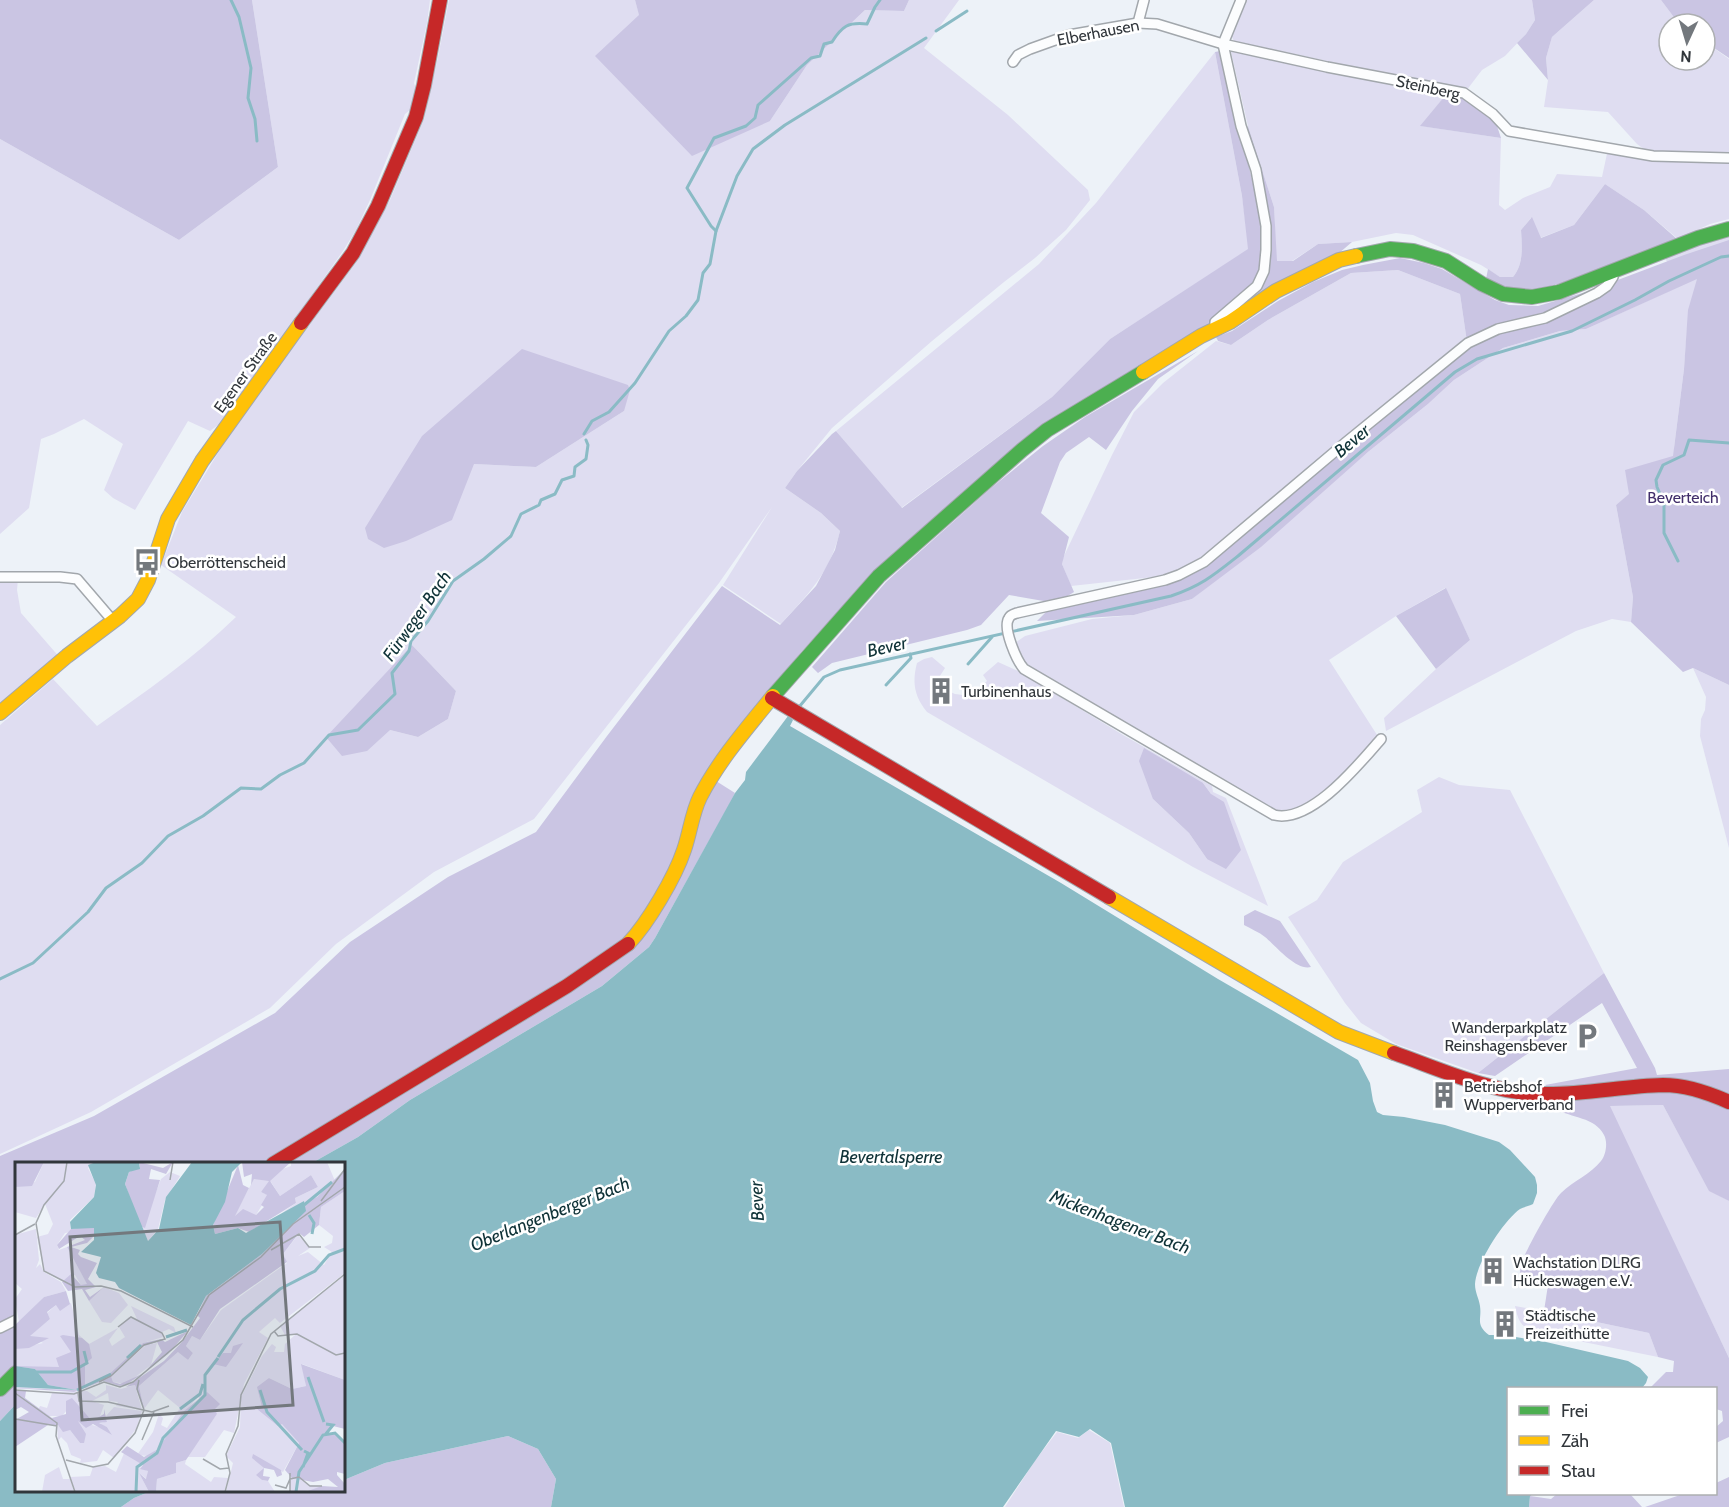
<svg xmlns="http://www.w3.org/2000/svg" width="1729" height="1507" font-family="Cabin,sans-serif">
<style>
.green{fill:#dfddf1;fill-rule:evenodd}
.forest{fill:#cac5e3}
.water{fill:#8abbc5}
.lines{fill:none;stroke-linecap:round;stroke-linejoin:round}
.stream{stroke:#8abbc5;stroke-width:3}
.street-casing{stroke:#a2a7ac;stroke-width:12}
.fast-casing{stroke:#a2a7ac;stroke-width:16}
.slow-casing{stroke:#a2a7ac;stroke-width:16}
.jam-casing{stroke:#a2a7ac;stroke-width:16}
.street{stroke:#fcfdfe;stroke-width:9}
.fast{stroke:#4caf50;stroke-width:14}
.slow{stroke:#ffc107;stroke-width:14}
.jam{stroke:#c62828;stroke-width:14}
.labels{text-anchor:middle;stroke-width:5;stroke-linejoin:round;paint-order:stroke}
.street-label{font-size:16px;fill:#31363b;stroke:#fff}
.park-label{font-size:16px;fill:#412e6a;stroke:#fff}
.poi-label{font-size:16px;fill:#31363b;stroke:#fff;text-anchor:start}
.water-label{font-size:18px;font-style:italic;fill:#0f3237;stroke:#fff}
.inset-river{fill:none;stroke:#8abbc5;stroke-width:3}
.inset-road{fill:none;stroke:#a2a7ac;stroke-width:1.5}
.view{fill:#73787d;fill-opacity:0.15;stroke:#73787d;stroke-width:3}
.inset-edge{fill:none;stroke:#31363b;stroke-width:3}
</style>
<rect width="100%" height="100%" fill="#edf2f8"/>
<g class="green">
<path d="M252 0H430L427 23 414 83 420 102 405 114 370 200 356 230 343 251 222 422 210 431 188 421 135 510 113 498 104 490 123 444 84 419 54 434 41 439 29 508 0 534V139L179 240 278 167Z"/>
<path d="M449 0H635L639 14 770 121 807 65 865 10 904 11 909 0H959L924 48 1008 115 1088 190 1090 200 1066 230 1035 258 1004 282 932 341 832 428 797 471 785 488 821 513 840 531C830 573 809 593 781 624L723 585 772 507 719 583 534 819 434 872 336 944 270 1008 91 1112 0 1154V725L53 679 97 726C145 692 193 659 236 617L161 565 182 512 235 425 355 264 390 200 424 119 438 57ZM624 411 536 467 474 464ZM412 645 456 691 448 719 418 737 390 730Z"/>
<path d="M1246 0H1532L1535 20 1526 34 1505 56 1482 70 1466 91 1234 41 1231 35Z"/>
<path d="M1594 0H1661L1679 24H1669V60H1705V42L1729 59V219L1710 224 1678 239 1644 210 1605 184 1574 225 1540 238 1531 218 1521 230C1522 246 1524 264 1513 277H1500L1481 265 1413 235 1396 233 1352 242 1318 244 1292 261H1276L1274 207 1248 126 1231 52 1237 51 1446 95 1421 126 1501 138 1499 205 1505 210 1523 198 1550 187 1557 174 1602 177 1608 149 1652 155 1637 144 1608 112 1544 107 1548 80 1546 58 1552 37Z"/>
<path d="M1215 52 1242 196 1249 249 1110 339 1052 397 901 508 836 431 1039 264 1096 203Z"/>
<path d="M1729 234V684L1641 619 1630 494 1616 505 1633 597 1631 622 1612 619 1576 631 1386 731 1384 718 1436 669 1470 640 1445 588 1396 616 1329 660 1379 738 1324 794 1289 813 1270 811 1029 670 1018 656 1015 643 1025 636 1092 619 1134 615 1192 599 1223 574 1368 452 1428 404 1454 380 1503 348 1560 331 1586 329 1680 286 1665 258 1704 242ZM1687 328 1683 443 1674 448 1684 369Z"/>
<path d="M1398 270 1460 294 1467 342 1201 557 1178 571 1163 576 1071 586 1062 564 1063 558 1112 455 1134 412 1163 383 1216 341 1231 345 1268 320 1351 273Z"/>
<path d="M18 579 17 590 21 613 61 659 0 708V580Z"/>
<path d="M932 657 945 668 938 679 940 684 933 691 940 698 948 691 955 694 971 696 987 681 983 675 998 662 1018 671 1123 735 1212 786 1213 792 1226 798 1268 906 1193 867 927 712C914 696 912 682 917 663L924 659ZM1203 783 1211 794 1207 859 1189 833 1153 799Z"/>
<path d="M1693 668 1729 685V848L1700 736 1701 719 1705 710 1706 697Z"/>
<path d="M1439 777 1459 785 1510 790 1604 973 1478 1073 1396 1044 1361 1023 1345 1003 1288 917 1317 900 1343 862 1422 812 1417 790Z"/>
<path d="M1663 1105 1709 1190 1729 1201V1358L1609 1106Z"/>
<path d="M1515 1306 1544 1311 1649 1333 1658 1357 1539 1333C1522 1327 1519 1325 1515 1306Z"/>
<path d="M1089 1430 1110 1443 1124 1507H1005L1034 1462 1057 1432 1078 1438Z"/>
</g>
<g class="forest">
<path d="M0 0H252L278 167 179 240 0 139Z"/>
<path d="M635 0H909L904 11 865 10 807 65 770 121 692 156 595 56 639 15Z"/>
<path d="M1532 0H1594L1552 37 1546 58 1548 80 1517 43 1526 34 1535 20Z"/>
<path d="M1661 0H1729V58L1705 42V24H1679Z"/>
<path d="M1220 51 1226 70 1263 226 1260 273 1254 285 1206 326 1135 368 1025 439 924 529 840 610 802 651 738 730 705 774 735 793 730 803 655 938 649 947 602 986 410 1100 358 1137 312 1163 16 1164V1404L0 1421V1156L94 1116 275 1013 350 942 448 877 536 832 607 736 722 586 780 625 816 586 835 550 840 531 821 513 785 488 797 471 832 434 836 431 902 508 1052 397 1110 339 1248 249 1242 196 1215 52Z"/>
<path d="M1449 91 1464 93 1493 114 1501 138 1420 126Z"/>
<path d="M1248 126 1274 207 1277 261H1293L1318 244 1352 242 1338 254 1292 275 1229 314 1267 275 1270 260V230L1264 189 1246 129Z"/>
<path d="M1605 184 1644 210 1677 239 1561 283 1541 289 1514 290 1486 279 1488 269 1500 277H1513C1524 264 1522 246 1521 230L1532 217 1541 238 1574 225Z"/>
<path d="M1729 240V685L1693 668 1683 672 1631 622 1633 597 1616 505 1629 494 1625 470 1673 456 1684 369 1688 310 1697 279 1586 329 1560 331 1503 348 1454 380 1428 404 1368 452 1261 547 1192 599 1134 615 1037 621 1055 603 1009 595 981 625 967 630 832 663 818 673 812 667 886 582 991 488 1043 446 1085 417 1198 351 1158 379 1132 411 1106 450 1089 437 1066 453 1060 462 1041 513 1069 537 1062 564 1074 592 1058 602 1165 580 1204 562 1467 342 1460 294 1398 270 1351 273 1268 320 1231 345 1218 341 1216 337 1232 331 1278 301 1313 282 1342 270 1363 265 1400 258 1424 263 1442 269 1495 300 1509 305 1538 306 1586 292 1684 255Z"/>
<path d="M522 349 628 385 630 390 624 411 536 467 474 464 452 520 406 541 384 548 368 539 365 528 422 436Z"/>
<path d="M1446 588 1470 640 1436 669 1396 616Z"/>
<path d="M412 645 456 691 448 719 418 737 390 730 367 751 342 756 326 737Z"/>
<path d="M1144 748 1203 783 1211 794 1224 802 1241 850 1226 869 1207 859 1189 833 1153 799 1139 761Z"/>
<path d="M1255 910 1280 921 1311 967C1296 971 1276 946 1265 937 1259 932 1251 929 1244 925V916Z"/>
<path d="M1604 973 1655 1068 1657 1075 1729 1069V1097L1698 1086 1551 1089 1545 1085 1637 1068 1602 1003 1495 1076 1478 1073Z"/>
<path d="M1676 1090 1729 1106V1201L1709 1191 1663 1105 1610 1106 1729 1358V1437L1716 1443V1427L1723 1421 1722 1411 1716 1409V1388H1650L1666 1372H1673L1674 1361 1658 1357 1649 1333 1544 1311 1548 1285 1519 1280C1520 1274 1520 1268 1522 1262 1525 1252 1554 1199 1561 1193 1573 1181 1591 1174 1601 1161 1606 1155 1608 1142 1604 1135 1595 1117 1571 1118 1556 1109L1555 1105 1558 1098Z"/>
<path d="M508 1436 538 1449 556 1479 551 1507H121L134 1498 151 1491 344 1490V1480L385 1463Z"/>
<path d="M1729 1477V1507H1645L1683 1494H1716V1483Z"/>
<path d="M1557 1494H1630L1642 1507H1529L1530 1496 1551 1499Z"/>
</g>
<g class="water">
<path d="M788 716 793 720 790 726 1061 883 1218 979 1358 1060 1370 1083 1373 1101 1377 1112 1383 1115 1404 1117 1445 1125 1499 1142 1510 1150 1535 1177 1537 1185V1193L1533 1204C1529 1206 1524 1207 1520 1209 1503 1221 1476 1264 1475 1284 1475 1293 1479 1298 1480 1306 1482 1320 1475 1324 1489 1335H1504L1546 1342 1628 1361 1640 1368 1648 1377 1646 1383 1642 1388H1508V1494H1533L1530 1496 1529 1507H1125L1111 1443 1090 1429 1079 1437 1056 1431 1003 1507H551L556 1479 538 1449 508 1436 385 1463 344 1480V1164L312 1163 358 1137 410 1100 602 986 649 947 655 938 735 793 745 780 746 772Z"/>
<path d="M16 1404V1490L151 1491 134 1498 121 1507H0V1421Z"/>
</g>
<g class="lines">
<g class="stream">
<path d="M231 0 239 17 251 68 248 98 255 119 257 141"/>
<path d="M936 31 967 11"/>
<path d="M716 231 737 176 753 149 785 125 926 38"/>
<path d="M584 434 592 421 609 412 635 383 669 331 686 316 698 300 703 273 710 264 716 231 711 226 687 188 714 138 746 126 755 118 758 105 811 58 820 56 824 44 832 42C842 26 848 22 867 24L875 7 880 0"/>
<path d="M1678 561 1664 533V503L1657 487 1656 480 1663 465 1684 455 1689 440 1729 443"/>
<path d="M968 664 992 637"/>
<path d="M886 685 911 658 910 654"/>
<path d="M799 707 824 677 840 670 1171 596C1201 586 1214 575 1238 556L1455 372 1477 359 1572 331 1635 300 1669 281 1721 257 1729 256"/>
<path d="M0 979 33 963 88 912 106 888 142 863 168 836 203 816 241 788 261 789 280 775 304 763 329 735 358 730 395 694 392 673 409 651 411 641 428 621 453 581 484 559 511 536 521 514 539 505 541 500 555 494 562 480 574 476 575 467 586 459 588 445 586 440"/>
</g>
<defs>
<g id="street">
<path d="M1138 23 1144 0"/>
<path d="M1013 62 1018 55 1030 49 1069 35 1138 23 1157 24 1223 44 1327 67 1464 93 1493 114 1509 131 1653 156 1729 158"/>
<path d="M1215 329V322L1257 286 1264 271 1266 250V226L1256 170 1241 126 1223 44 1241 0"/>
<path d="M0 577H60L77 579 113 621"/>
<path d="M1381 739C1359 764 1311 824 1274 815L1024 669C1017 661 1002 628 1009 618 1010 615 1014 614 1017 613L1165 580 1179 575 1204 562 1345 443 1468 343 1498 329 1545 318 1597 293 1607 286 1613 277 1611 271"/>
<path d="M0 1328 16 1320"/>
</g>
<g id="fast">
<path d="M1356 256 1390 249 1413 251 1446 261 1482 284 1503 294 1532 297 1559 292 1698 238 1729 229"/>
<path d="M773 696 879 576 1022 450 1047 430 1143 372"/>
<path d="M0 1389 16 1373"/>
</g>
<g id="slow">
<path d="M1143 372 1201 336 1230 322 1276 291 1339 260 1356 256"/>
<path d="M0 713 67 656 120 616 138 599 148 580 168 519 202 461 301 323"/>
<path d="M1109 897 1339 1032 1394 1053"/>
<path d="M628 944C648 923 675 877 684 850 690 833 692 813 700 797 719 760 747 728 773 696"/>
</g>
<g id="jam">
<path d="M301 323 353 253 378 206 416 117 424 85 440 0"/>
<path d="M772 698 1109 897"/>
<path d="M1394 1053C1442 1070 1491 1093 1543 1094 1583 1095 1623 1086 1663 1085 1685 1085 1709 1093 1729 1102"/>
<path d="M273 1164 567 986 628 944"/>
</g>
</defs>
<use href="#street" class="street-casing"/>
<use href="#fast" class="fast-casing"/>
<use href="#slow" class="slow-casing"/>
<use href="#jam" class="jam-casing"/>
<use href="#street" class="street"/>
<use href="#fast" class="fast"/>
<use href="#slow" class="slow"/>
<use href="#jam" class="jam"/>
</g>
<defs>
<symbol id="bus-bare" viewBox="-9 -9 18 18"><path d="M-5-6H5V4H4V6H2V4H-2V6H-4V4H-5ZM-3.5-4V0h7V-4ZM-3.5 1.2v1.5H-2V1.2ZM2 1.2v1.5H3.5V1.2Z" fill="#73787d" stroke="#fff" stroke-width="2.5" paint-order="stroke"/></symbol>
<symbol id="building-bare" viewBox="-9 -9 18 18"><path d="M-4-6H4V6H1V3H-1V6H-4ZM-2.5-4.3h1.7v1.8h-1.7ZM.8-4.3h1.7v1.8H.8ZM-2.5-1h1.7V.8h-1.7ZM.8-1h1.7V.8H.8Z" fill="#73787d" stroke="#fff" stroke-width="2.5" paint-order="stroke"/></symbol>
<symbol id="parking-bare" viewBox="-9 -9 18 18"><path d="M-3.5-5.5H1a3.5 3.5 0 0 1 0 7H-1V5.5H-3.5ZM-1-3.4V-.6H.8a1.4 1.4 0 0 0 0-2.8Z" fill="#73787d" stroke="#fff" stroke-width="2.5" paint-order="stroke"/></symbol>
</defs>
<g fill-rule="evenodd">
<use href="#bus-bare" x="128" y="543" width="38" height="38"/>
<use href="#building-bare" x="922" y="672" width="38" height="38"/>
<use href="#parking-bare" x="1568" y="1017" width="38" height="38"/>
<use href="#building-bare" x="1425" y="1076" width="38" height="38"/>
<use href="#building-bare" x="1474" y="1252" width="38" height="38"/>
<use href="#building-bare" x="1486" y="1305" width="38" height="38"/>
</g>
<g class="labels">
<g class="street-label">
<text transform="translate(1098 32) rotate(-11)" y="6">Elberhausen</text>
<text transform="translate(1428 87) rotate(12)" y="6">Steinberg</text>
<text transform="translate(245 372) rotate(-54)" y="6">Egener Straße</text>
</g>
<g class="park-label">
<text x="1683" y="503">Beverteich</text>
</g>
<g class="poi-label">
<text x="167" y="568">Oberröttenscheid</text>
<text x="961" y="697">Turbinenhaus</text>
<text x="1567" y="1033" text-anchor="end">Wanderparkplatz<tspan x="1567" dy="18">Reinshagensbever</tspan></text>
<text x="1464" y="1092">Betriebshof<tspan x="1464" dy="18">Wupperverband</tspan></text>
<text x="1513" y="1268">Wachstation DLRG<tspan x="1513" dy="18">Hückeswagen e.V.</tspan></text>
<text x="1525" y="1321">Städtische<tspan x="1525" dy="18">Freizeithütte</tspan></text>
</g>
<g class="water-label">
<text transform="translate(1352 441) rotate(-40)" y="6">Bever</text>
<text transform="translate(417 616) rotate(-55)" y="6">Fürweger Bach</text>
<text transform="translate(887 647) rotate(-13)" y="6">Bever</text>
<text x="891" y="1163">Bevertalsperre</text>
<text transform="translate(757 1201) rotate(-93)" y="6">Bever</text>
<text transform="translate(550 1214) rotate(-22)" y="6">Oberlangenberger Bach</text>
<text transform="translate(1120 1222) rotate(21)" y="6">Mickenhagener Bach</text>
</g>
</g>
<g transform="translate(15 1162)">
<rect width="330" height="330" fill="#edf2f8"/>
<path d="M29 0H81L73 6 81 22 79 35 55 58 56 70 50 71 42 83 44 88 52 85 73 123H66L60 113 47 119 29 109 22 75 33 72 38 62 30 42 21 56 0 50V25L20 20ZM276 0H312L320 19 298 38 267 51 281 41 280 36 303 25 296 13 265 34 256 20 246 30 253 33 241 53 219 54 239 17 276 4ZM155 10 165 14 150 38 143 67 133 79 127 66 146 17ZM330 29V111L265 161 260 156 244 170 253 176 229 222 219 271 209 268 190 295H172L202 252 183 235 157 265 152 280 133 294 122 293 138 270 144 252 148 256 146 263 152 266 165 246 143 228 129 247 124 224 164 189 173 198 178 191 171 184 177 174 185 178 206 148 272 101 268 92 283 73 295 86 283 94 293 90 309 103 317 90 309 85 317 81 318 74 304 63 306 45ZM21 67 24 98 21 106 25 102 29 110 46 120 51 129 29 135 4 160 0 137 7 127 0 121V73ZM330 113V218L287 202 291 224 277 227 254 216 247 246 243 247 267 261 284 281 268 310 238 293 249 306 244 313 247 318 253 319 260 330H211L218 301 211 294 225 265 226 235 247 194 257 182 261 185 259 190H269L270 182 280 173H270L265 164ZM89 125 104 131 113 143 96 161 87 160 74 139ZM56 141 64 173 74 182 103 166 94 178 97 184 110 175 104 165 114 155 122 157 116 144 159 165 161 171 154 167 147 170 148 175 128 181 92 214 71 223 73 226 0 227V187L28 181 14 174 35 157 32 151 42 142 45 148ZM142 181 136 203 111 222 98 220 96 214 131 183ZM91 223 106 227 120 223 127 248 101 244 103 240 94 239 93 231 77 239 89 243 84 257 77 259 58 241 47 254H32L23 248 25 244 32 246 37 231 72 229 81 235 91 228ZM99 245 127 249 121 267 99 296 88 288 82 299 65 301 66 297 56 293 52 281 46 275 43 279 42 263 55 268 65 281 67 268 63 259 91 267 97 273 92 265 84 262 92 259 91 254ZM110 289 128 303 125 306 133 309 132 317 124 311 134 330H60L55 315 75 314 78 305 90 304 101 310ZM171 298 170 302 196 320 199 315 213 316 209 330H141L142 317 161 311V301ZM44 305 48 317H55L59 330H27L30 313ZM284 315 294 323 307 324 302 328 276 330 274 316Z" fill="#dfddf1"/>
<path d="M29 0 17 24 0 25 1 0ZM124 0 148 6 158 0 151 12 136 7 134 17 145 18 130 66 125 64 110 22 114 10 125 5ZM227 0H276L255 19 265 34 296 13 303 25 280 36 281 41 234 70 223 66 200 72 198 63 223 3 228 23 234 26 220 54 228 47 241 53 249 45 246 43 252 33 246 30 254 19 239 17 236 23 237 12 229 15ZM330 7V29L306 45 304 63 289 75 284 71 268 92 272 100 205 147 185 178 177 174 171 184 178 191 173 198 163 190 124 224 129 247 120 223 111 225 149 199 167 180 185 156 182 153 191 134 247 92 290 48V41L302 35ZM75 64 79 66V74L72 81 56 85 65 88 63 92 66 95 82 101 73 117 81 125 70 128 75 135 89 125 74 139 67 127 53 129 47 120 56 112 66 123 72 122 52 85 70 78 65 74 44 87 42 83 56 67ZM51 129 55 142 45 149 41 143 32 150 35 157 15 174 34 176 14 186 0 187V163L29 135ZM173 169 153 192 129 211 147 190 142 180 126 185 96 214 98 220 105 222 127 212 112 222 105 224 88 219 59 230 0 226 62 228 33 223 20 207 0 204 44 205 41 196 56 190 45 174 48 173 67 176 74 182 77 196 70 202V224L92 214 128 181 146 177 150 180ZM228 181 211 205 198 202 208 191H216L218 184ZM286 202 330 218V267L318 264 312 272 321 271 330 280V312L322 310V313L330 322V330H290L307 324 323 325 313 317 298 320 277 316 270 308 284 281 267 262 263 264 242 247 247 245 242 225 254 216 277 227 291 224ZM0 229H11L10 236 37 256 51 252V239L57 236 77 259 89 252V247L92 260 84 261 92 265 97 273 78 262 71 266 63 259 71 272 69 281H65L55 268 48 270 43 263H33L0 285V258L14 250 6 245 0 248ZM192 230 205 242 200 247 202 252 171 298 161 301V311L142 317 141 330H134L124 311 131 317 133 309 125 307 128 303 106 290 112 284 129 295 143 287 168 250ZM238 292 266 308 267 313 262 315 259 308 249 306 248 314 255 315 253 319 247 318 241 313 249 306 237 296Z" fill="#cac5e3"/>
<path d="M81 0H124L125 7 114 10 110 22 133 79 144 67 151 35 177 0H227L217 10 210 40 198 63 200 72 223 66 231 71 289 39 291 49 247 92 191 134 176 163 104 126 100 120 84 116 81 111 86 95 66 90 79 78V66L56 67 55 60 79 35 81 23 73 3ZM0 204 20 207 33 223 62 228 0 225Z" fill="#8abbc5"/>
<path class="inset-river" d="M289 43 317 20M294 53 299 61 297 72M151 175 172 168M203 195 228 158 265 127 300 109 314 93 330 87M112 196 126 183M19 210H56L72 201 69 189M293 215 309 260M62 228 96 212M245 228 252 250 287 288M165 247 185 232 188 222M310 273 318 263 311 262M288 305 293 291 289 289M121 330 122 305 142 291 148 276 190 233V213L203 196M281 330 284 310 308 273 320 271 330 281"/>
<path class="inset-road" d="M52 0 49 19 29 43 21 61 29 109 60 125 86 124 106 129 178 165M155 18 158 0M306 39 330 7M0 73 20 62M256 88 284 72 294 85H306M259 169 263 174 282 172 321 193 330 191M124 218 122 227 129 248M84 220 96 214 129 183 150 177 147 171 116 155 103 165M0 228 59 232 89 220 105 225 118 220 168 178 194 133 246 95 278 62 330 25M0 231 42 261 41 274 60 330M63 231 64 239 93 240 137 250 154 244M0 257 42 264M127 278 139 250M188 297 205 307 214 306M51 298 78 305 93 302 120 271 129 248M275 311V330M260 323 271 326 275 317 284 315 295 324H307M210 330 215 311 211 292 223 264 226 233 256 172 330 112"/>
<path class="view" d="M265 60 278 243 67 258 55 75Z"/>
<rect width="330" height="330" class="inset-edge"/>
</g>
<rect x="1507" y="1387" width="210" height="108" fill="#ffffff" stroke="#adafb1" stroke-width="1.5"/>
<rect x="1519" y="1406" width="30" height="9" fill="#4caf50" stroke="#adafb1" stroke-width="1.5"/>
<text x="1561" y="1417" font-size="18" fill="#31363b">Frei</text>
<rect x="1519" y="1436" width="30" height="9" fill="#ffc107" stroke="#adafb1" stroke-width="1.5"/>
<text x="1561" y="1447" font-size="18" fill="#31363b">Zäh</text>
<rect x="1519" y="1466" width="30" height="9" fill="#c62828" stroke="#adafb1" stroke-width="1.5"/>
<text x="1561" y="1477" font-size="18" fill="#31363b">Stau</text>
<g transform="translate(1687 42) rotate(184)"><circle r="28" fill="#ffffff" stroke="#adafb1" stroke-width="1.5"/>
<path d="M0-4.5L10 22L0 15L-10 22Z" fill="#73787d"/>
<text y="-9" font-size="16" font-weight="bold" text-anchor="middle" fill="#31363b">N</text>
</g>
</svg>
